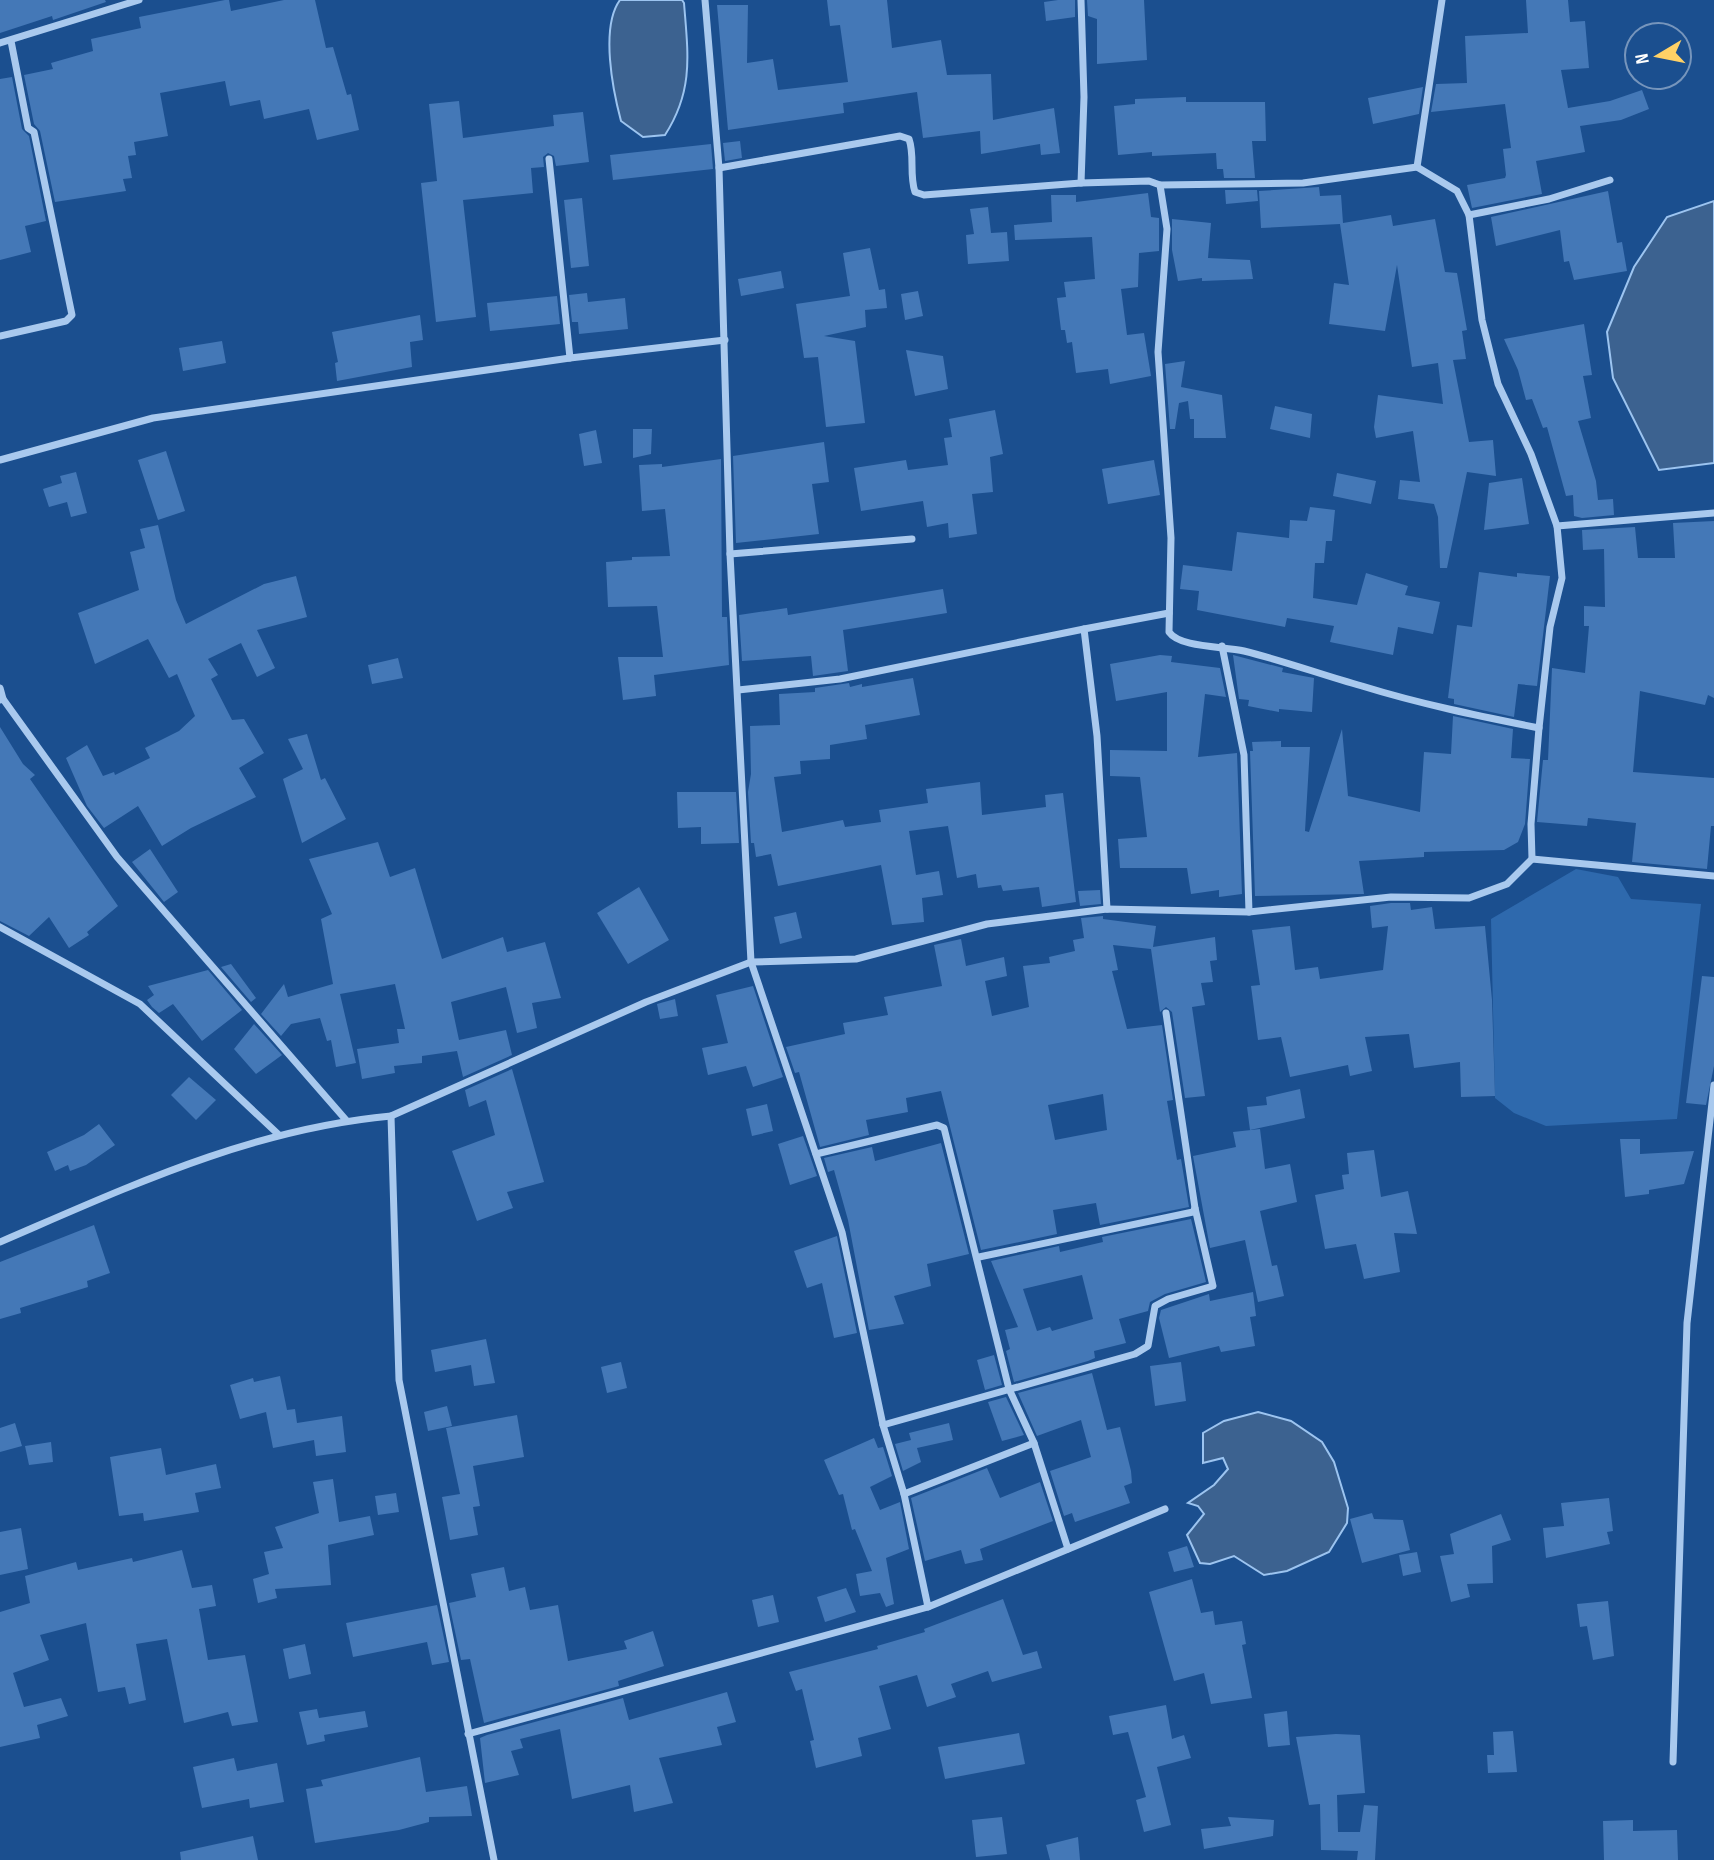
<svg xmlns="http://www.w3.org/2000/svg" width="1714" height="1860" font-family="'Sofia Sans Condensed',sans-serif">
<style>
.green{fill:#2e69ad}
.water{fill:#3c6290;stroke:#9cc4f0;stroke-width:2}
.building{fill:#4478b7;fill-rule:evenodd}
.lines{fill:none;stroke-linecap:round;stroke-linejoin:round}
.minor{stroke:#a9c9ee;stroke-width:7}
</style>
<rect width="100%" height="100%" fill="#1b4f8f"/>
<path class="green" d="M1576 869 1618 877 1631 899 1701 904 1677 1119 1546 1126 1514 1113 1495 1098 1491 919Z"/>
<g class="water">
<path d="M620 0H682L684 3C688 54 694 90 665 135L643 137 621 121C613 91 600 27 620 0Z"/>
<path d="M1714 201V463L1659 470 1613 378 1607 332 1634 267 1667 217Z"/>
<path d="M1258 1412 1291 1421 1322 1442 1334 1462 1348 1508 1347 1523 1329 1552 1287 1571 1264 1575 1234 1556 1210 1564 1200 1563 1187 1535 1204 1514 1198 1506 1188 1503 1214 1485 1228 1469 1223 1458 1203 1463V1433L1224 1421Z"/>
</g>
<g class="building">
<path d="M0 0H105L106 2 53 20 52 16 0 33Z"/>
<path d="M225 0H229L231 11 284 0H315L326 48 333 47 347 95 351 94 359 130 317 140 309 109 264 119 260 100 230 106 225 81 160 93 168 136 134 142 136 155 128 156 132 178 123 179 126 191 55 202 40 131 34 124 24 75 53 69 51 63 93 51 91 39 141 28 139 17Z"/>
<path d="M827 0H887L892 48 941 40 947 75 991 74 993 120 1054 108 1060 153 1041 155 1040 144 981 154 980 131 923 138 917 92 843 103 844 113 728 130 717 5H748L747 63 773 59 778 90 848 82 840 25 830 26Z"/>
<path d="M1058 0H1075V17L1046 21 1044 2Z"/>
<path d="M1087 0H1144L1147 60 1097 64V19L1088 16Z"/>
<path d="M1526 0H1568L1570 22 1585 21 1589 68 1561 70 1568 108 1610 101 1642 90 1649 109 1621 120 1580 126 1585 152 1536 161 1542 194 1472 208 1467 185 1505 178 1506 175 1503 149 1511 148 1505 104 1431 112 1436 84 1467 83 1465 36 1528 33Z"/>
<path d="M12 77 22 129 29 136 46 221 25 226 31 252 0 260V79Z"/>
<path d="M1423 87 1419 114 1373 124 1368 98Z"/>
<path d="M1186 97V102H1265L1266 141H1252L1255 178H1224L1223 169H1217L1216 153 1152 156V152L1118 155 1114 106 1135 104V99Z"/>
<path d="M459 101 463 138 554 126 553 115 583 112 589 162 556 166 554 156 548 153 543 157 544 167 531 168 533 193 463 200 476 317 436 322 421 183 437 181 429 104Z"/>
<path d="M740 141 742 158 725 161 723 143Z"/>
<path d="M711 144 713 169 613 180 610 155Z"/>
<path d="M1319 187 1320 196 1341 195 1343 223 1391 215 1393 226 1435 219 1445 272 1457 273 1467 330 1462 331 1466 359 1453 360 1469 442 1493 440 1496 476 1467 472 1447 568H1440L1438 517 1434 504 1398 499 1400 480 1420 482 1413 431 1376 438 1374 427 1378 395 1443 404 1438 363 1412 367 1397 265 1385 331 1329 324 1334 283 1349 285 1340 224 1261 228 1259 191Z"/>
<path d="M1225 190H1257L1258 201 1226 204Z"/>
<path d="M1608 191 1617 243 1622 242 1627 271 1574 280 1569 261 1564 262 1560 230 1496 246 1491 217Z"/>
<path d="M1148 193 1151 217 1159 218V251L1139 253 1138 287 1121 289 1127 335 1144 333 1151 376 1110 384 1108 369 1076 373 1072 342 1067 343 1065 330H1061L1057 298 1066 297 1064 282 1095 279 1092 237 1015 240 1014 225 1052 222 1051 195H1076V202Z"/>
<path d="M582 198 589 266 571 268 564 200Z"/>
<path d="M988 207 991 233 1007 232 1009 261 968 264 966 235 974 234 970 209Z"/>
<path d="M1172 219 1211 223 1208 258 1250 260 1253 279 1202 281V278L1178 281 1172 250Z"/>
<path d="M870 248 879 290 885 289 887 308 865 310 866 327 824 336 855 341 865 423 826 427 818 357 804 358 796 304 850 296 843 253Z"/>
<path d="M781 271 784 288 741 296 738 279Z"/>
<path d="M918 291 923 316 905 320 901 294Z"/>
<path d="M587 293 588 302 625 298 628 329 579 334 578 322H572L569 295Z"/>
<path d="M557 296 560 324 490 331 487 303Z"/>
<path d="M420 315 423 340 410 342 412 367 337 381 335 363 338 362 332 332Z"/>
<path d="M1584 324 1592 375 1583 376 1591 418 1578 421 1596 481 1598 500 1613 499 1614 515 1582 518 1574 516 1573 495 1566 496 1547 427 1543 428 1532 399 1526 400 1518 370 1504 339Z"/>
<path d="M222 341 226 363 183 371 179 348Z"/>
<path d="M906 350 943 356 948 389 915 396Z"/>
<path d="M1185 361 1181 387 1222 395 1226 438H1194V419H1190L1188 401 1179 403 1175 429H1170L1165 364Z"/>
<path d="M1275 406 1312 414 1310 438 1270 429Z"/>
<path d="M995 410 1003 454 990 457 993 492 972 494 977 534 949 538 948 523 927 527 923 501 861 511 854 468 906 460 908 470 948 465 944 438 952 437 949 419Z"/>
<path d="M633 429H652L651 454 633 458Z"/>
<path d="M596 430 602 463 584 466 579 434Z"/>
<path d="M824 442 829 482 812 484 819 534 736 543 733 456Z"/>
<path d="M166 451 185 511 158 520 138 460Z"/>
<path d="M721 459 722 617H727L729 665 654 675 656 696 623 700 618 657H663L657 606 608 607 606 562 632 560V557L670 556 665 509 642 511 639 465 662 464V467Z"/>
<path d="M1154 460 1160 495 1108 504 1102 469Z"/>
<path d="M76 472 87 513 71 517 67 502 49 507 43 489 62 483 60 476Z"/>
<path d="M1337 473 1376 481 1371 504 1333 496Z"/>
<path d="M1522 478 1529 524 1484 530 1489 483Z"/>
<path d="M1310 507 1335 510 1332 541H1326L1324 563H1315L1313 598 1357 605 1366 573 1408 586 1405 595 1440 602 1433 634 1398 627 1393 655 1330 642 1334 626 1287 618 1285 627 1197 610 1199 591 1180 589 1183 565 1232 571 1237 532 1289 538 1290 520 1307 521Z"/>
<path d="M1714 521V698L1708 695 1705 705 1640 691 1633 772 1714 778V826H1711L1707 869 1632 862 1636 823 1588 818 1587 826 1537 822 1543 760H1548L1552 668 1585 673 1589 626H1584V606L1605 607 1604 549 1583 550 1582 530 1635 527 1638 558H1675L1673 523Z"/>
<path d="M158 525 176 600 186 624 264 584 296 576 307 617 257 630 275 668 257 677 241 643 208 659 218 675 211 679 232 720 244 719 264 753 239 768 256 797 191 828 162 846 138 806 104 828 87 806 66 758 87 745 103 776 114 772 115 775 150 758 145 748 179 731 195 716 177 674 169 678 148 639 95 664 78 613 139 590 130 552 145 548 140 529Z"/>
<path d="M1479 572 1517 577V573L1550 576 1537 686 1518 684 1514 717 1454 704V699L1448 698 1457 625 1472 627Z"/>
<path d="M943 589 947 613 843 630 848 671 813 676 811 656 742 661 739 615 787 608 788 615Z"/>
<path d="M1160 655 1172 656 1171 662 1220 668 1226 697 1205 694 1198 757 1237 753 1242 894 1219 897V890L1191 894 1187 868H1120L1118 839 1147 837 1140 777 1110 776V750L1167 751V692L1116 701 1110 664Z"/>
<path d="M1233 655 1283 668 1282 672 1314 678 1312 712 1279 709V712L1248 706 1249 700 1239 699Z"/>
<path d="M398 658 403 678 372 684 368 665Z"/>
<path d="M913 678 920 715 865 725 867 739 830 745V759L800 761 801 774 774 777 782 832 843 820 845 827 881 822 879 810 928 803 926 789 980 782 982 815 1046 807 1045 795 1063 793 1076 902 1042 907 1039 887 1003 891 1001 885 978 888 976 874 957 878 948 826 909 831 916 875 939 871 943 895 922 898 924 922 892 925 881 865 778 886 771 854 756 857 754 843H751L748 792 751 774 750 726 780 725 779 694 815 692V688L849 683 850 687 862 684V687Z"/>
<path d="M1453 716 1513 729 1511 758 1530 759 1525 824 1518 842 1504 850 1424 852V857L1359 861 1364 894 1255 896 1250 751H1253L1252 742 1281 741V747H1310L1305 831 1309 832 1342 729 1348 796 1420 812 1424 752 1451 754Z"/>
<path d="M0 727 23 764 35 775 30 779 118 906 87 932 89 935 69 948 49 917 29 936 0 921Z"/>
<path d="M307 734 321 780 325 778 346 819 302 843 283 779 303 769 288 739Z"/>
<path d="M677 792H736L739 843 701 844V827L678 828Z"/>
<path d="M378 842 390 877 415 868 442 959 503 937 507 952 545 942 561 998 532 1003 537 1028 517 1033 506 987 451 1002 459 1040 506 1030 512 1055 463 1077 457 1051 422 1056V1063L394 1066 395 1073 362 1079 357 1049 399 1043 397 1029H405L395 984 340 994 356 1063 336 1067 331 1040 327 1041 320 1018 291 1024 281 1036 261 1014 284 984 288 997 333 984 321 919 332 914 309 859Z"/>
<path d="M150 849 178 892 164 902 132 862Z"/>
<path d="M639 887 669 940 628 964 597 913Z"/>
<path d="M1100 890 1101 904 1080 906 1078 891Z"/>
<path d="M1391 903H1410L1411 910 1432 907 1435 929 1485 926 1492 1000 1495 1096 1461 1097 1460 1062 1414 1068 1409 1034 1365 1037 1372 1071 1350 1076 1348 1065 1290 1077 1281 1037 1258 1040 1251 986 1260 985 1252 930 1290 926 1295 970 1318 967 1320 979 1383 970 1388 926 1372 928 1370 906Z"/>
<path d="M796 912 802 938 780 944 774 917Z"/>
<path d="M1103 916V919L1156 926 1153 947 1215 937 1217 960 1210 961 1213 982 1201 983 1205 1005 1192 1007 1205 1096 1185 1098 1172 1012 1166 1007 1160 1012 1151 949 1113 945 1118 970 1112 971 1127 1029 1162 1025 1173 1100 1167 1101 1177 1160 1181 1159 1189 1207 1100 1225 1096 1203 1053 1210 1057 1234 981 1250 941 1091 906 1098 908 1112 866 1120 869 1135 820 1147 799 1072 795 1073 786 1047 845 1034 843 1023 888 1015 884 997 942 986 934 945 961 939 966 966 1004 957 1007 976 985 981 992 1016 1029 1007 1023 966 1050 963 1049 957 1075 951 1073 940 1084 938 1081 918ZM1103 1094 1107 1130 1055 1140 1048 1105Z"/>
<path d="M231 964 256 998 251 1002 221 967Z"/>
<path d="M208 970 242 1010 202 1041 173 1004 159 1013 152 1007 147 1000 154 995 148 986Z"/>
<path d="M1702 976 1714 977V1066L1706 1105 1686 1103Z"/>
<path d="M753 986 783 1077 753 1087 746 1066 708 1075 702 1048 728 1043 716 995Z"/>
<path d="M675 999 678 1016 660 1019 657 1004Z"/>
<path d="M254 1024 282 1055 256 1074 234 1049Z"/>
<path d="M512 1069 544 1182 507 1192 513 1208 477 1221 452 1151 495 1135 486 1100 469 1107 465 1090Z"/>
<path d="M189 1077 216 1100 196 1120 171 1095Z"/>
<path d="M1300 1089 1305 1118 1250 1130 1247 1107 1267 1105 1266 1097Z"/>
<path d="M767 1104 773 1131 752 1136 746 1109Z"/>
<path d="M99 1124 115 1145 86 1165 70 1171 68 1165 55 1171 47 1152 84 1135Z"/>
<path d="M1260 1129 1265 1169 1290 1164 1297 1202 1260 1211 1272 1266 1277 1265 1284 1296 1258 1302 1245 1240 1210 1248 1193 1156 1236 1147 1233 1132Z"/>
<path d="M803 1136 817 1176 790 1185 778 1144Z"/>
<path d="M1620 1139H1640V1154L1694 1151 1684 1184 1649 1190V1194L1625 1197Z"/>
<path d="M941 1143 969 1254 927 1264 931 1286 894 1296 904 1324 869 1330 848 1220 834 1170 828 1172 824 1158 872 1147 875 1161Z"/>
<path d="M1374 1150 1381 1197 1408 1191 1417 1234 1394 1233 1400 1272 1364 1279 1356 1244 1325 1249 1315 1195 1344 1189 1342 1175 1349 1174 1347 1153Z"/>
<path d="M1191 1219 1206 1282 1165 1294 1150 1302 1148 1311 1119 1319 1126 1343 1094 1351 1095 1358 1088 1361 1014 1382 1006 1351 1010 1349 1005 1330 1018 1327 991 1261 1059 1246 1060 1252 1103 1242 1102 1237ZM1082 1275 1093 1319 1052 1331 1050 1327 1037 1331 1023 1289Z"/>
<path d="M94 1225 110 1273 87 1281 88 1287 20 1308 21 1313 0 1319V1262Z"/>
<path d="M837 1236 857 1333 834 1338 822 1283 807 1288 794 1251Z"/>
<path d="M1253 1292 1256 1316 1250 1317 1255 1346 1221 1352 1219 1346 1169 1358 1159 1318 1161 1310 1209 1294 1210 1301Z"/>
<path d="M486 1339 495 1383 474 1386 471 1365 435 1372 431 1350Z"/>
<path d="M994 1355 1002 1385 985 1390 977 1360Z"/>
<path d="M621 1362 627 1388 607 1393 601 1367Z"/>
<path d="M1181 1362 1186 1401 1155 1406 1150 1366Z"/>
<path d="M1092 1373 1107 1430 1120 1427 1131 1471 1132 1483 1124 1486 1130 1503 1075 1522 1072 1513 1064 1516 1050 1471 1091 1457 1081 1420 1037 1436 1018 1393Z"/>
<path d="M280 1376 287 1410 295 1409 297 1423 342 1416 346 1452 316 1456 314 1440 273 1448 266 1412 240 1419 230 1385 253 1378 254 1382Z"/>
<path d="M1006 1397 1024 1435 1002 1441 988 1402Z"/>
<path d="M447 1406 452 1426 428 1431 424 1412Z"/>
<path d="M517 1415 524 1457 473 1466 480 1506 473 1507 478 1535 450 1540 442 1497 460 1494 446 1428Z"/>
<path d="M15 1423 22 1446 0 1452V1428Z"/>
<path d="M949 1423 953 1440 917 1448 921 1462 903 1471 895 1444 911 1440 909 1433Z"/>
<path d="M874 1438 878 1448 883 1447 892 1476 870 1487 880 1510 900 1502 909 1549 886 1558 894 1604 886 1607 880 1593 860 1596 856 1574 872 1571 855 1529 852 1530 843 1494 839 1495 824 1460Z"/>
<path d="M51 1442 53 1462 29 1465 25 1446Z"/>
<path d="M161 1448 166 1475 216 1464 221 1488 195 1493 199 1512 144 1521 143 1513 119 1516 110 1457Z"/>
<path d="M987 1468 1000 1498 1040 1482 1053 1521 980 1549 983 1560 965 1564 961 1550 925 1561 911 1498Z"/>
<path d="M333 1479 339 1522 370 1516 374 1535 328 1545 331 1585 275 1589 277 1598 258 1603 253 1579 269 1574 264 1552 283 1548 275 1527 319 1513 313 1482Z"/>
<path d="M396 1493 399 1512 378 1515 375 1496Z"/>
<path d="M1609 1498 1613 1531 1607 1532 1610 1544 1546 1558 1543 1528 1564 1526 1561 1503Z"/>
<path d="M1372 1513 1374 1519 1403 1520 1410 1550 1362 1563 1350 1519Z"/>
<path d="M1501 1514 1511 1540 1492 1546 1493 1583 1467 1584 1470 1597 1451 1602 1440 1556 1454 1554 1450 1534Z"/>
<path d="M21 1528 28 1569 0 1575V1532Z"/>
<path d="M1187 1546 1194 1567 1174 1572 1168 1552Z"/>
<path d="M182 1550 192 1588 212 1585 216 1606 199 1609 208 1660 245 1655 258 1722 232 1726 228 1712 184 1723 167 1639 136 1644 146 1700 129 1704 125 1687 98 1692 86 1623 40 1635 49 1660 13 1673 24 1707 61 1698 68 1716 37 1725 40 1738 0 1747V1612L30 1603 25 1576 76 1562 78 1570 132 1558 133 1562Z"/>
<path d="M1417 1552 1421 1572 1403 1576 1399 1555Z"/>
<path d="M504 1567 509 1591 525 1587 530 1610 558 1605 568 1661 627 1649 624 1641 653 1631 664 1666 618 1681 619 1686 484 1723 470 1659 461 1660 449 1603 476 1597 471 1574Z"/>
<path d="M1192 1579 1201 1613 1213 1611 1215 1625 1242 1621 1246 1644 1242 1645 1252 1698 1211 1704 1204 1673 1174 1681 1149 1592Z"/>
<path d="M846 1588 856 1612 825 1622 817 1597Z"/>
<path d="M773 1595 779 1622 758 1627 752 1600Z"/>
<path d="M1003 1599 1023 1655 1037 1651 1042 1668 992 1682 988 1671 951 1684 956 1697 927 1707 917 1675 879 1686 891 1729 858 1738 862 1756 816 1768 810 1741 814 1740 802 1689 796 1691 789 1672 878 1649 877 1646 925 1632 924 1629Z"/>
<path d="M1608 1601 1614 1656 1593 1660 1587 1626 1580 1627 1577 1604Z"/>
<path d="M437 1605 449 1662 432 1665 427 1642 353 1657 346 1623Z"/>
<path d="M305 1644 311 1674 289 1679 283 1649Z"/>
<path d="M727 1692 736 1722 717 1727 722 1745 659 1758 673 1803 634 1812 630 1785 572 1799 560 1729 520 1739 523 1748 511 1751 519 1775 485 1783 480 1738 487 1735 623 1698 629 1720Z"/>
<path d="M1166 1705 1172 1739 1184 1735 1191 1758 1157 1767 1171 1825 1144 1832 1136 1800 1146 1797 1128 1732 1113 1735 1109 1716Z"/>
<path d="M317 1709 319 1718 365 1711 368 1727 324 1735 325 1741 307 1745 299 1712Z"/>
<path d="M1287 1711 1290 1745 1268 1747 1264 1714Z"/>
<path d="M1513 1731 1517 1772 1488 1773 1487 1755H1494L1493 1732Z"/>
<path d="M1019 1733 1025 1764 945 1779 938 1747Z"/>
<path d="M1336 1734 1360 1735 1365 1793 1337 1795 1338 1832H1360L1364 1805 1378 1806 1375 1860H1357L1358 1851 1321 1850 1320 1804 1309 1805 1296 1737Z"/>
<path d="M420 1757 426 1792 467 1786 472 1816 429 1817V1822L399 1830 315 1843 306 1789 323 1786 321 1780Z"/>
<path d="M234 1758 237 1771 277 1763 284 1802 250 1808 249 1799 202 1808 193 1767Z"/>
<path d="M1002 1817 1007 1854 976 1857 972 1820Z"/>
<path d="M1228 1817 1274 1820 1273 1836 1204 1849 1201 1829 1231 1826Z"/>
<path d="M1633 1820V1831L1677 1830 1678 1860H1604L1603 1821Z"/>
<path d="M253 1836 258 1860H181L180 1852Z"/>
<path d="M1078 1837 1080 1860H1050L1046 1845Z"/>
</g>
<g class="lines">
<g class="minor">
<path d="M705 0 719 168 730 554 751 962 842 1232 883 1425 904 1494 928 1607 1165 1509"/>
<path d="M1081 0 1084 97 1081 183 1149 181 1160 185 1167 229 1158 352 1171 538 1169 632C1180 648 1224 646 1244 651 1285 661 1322 675 1362 686 1420 704 1479 716 1539 728"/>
<path d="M0 43 139 0"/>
<path d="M719 168 900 136 909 139C915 156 909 174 915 192L924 195 1081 183"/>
<path d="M1160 185 1303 183 1417 167"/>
<path d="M1469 215 1549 199 1610 180"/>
<path d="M0 336 66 321 72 315 34 132 28 128 11 41"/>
<path d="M570 358 725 340"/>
<path d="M0 460 153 418 570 358 549 159"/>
<path d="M1557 526 1714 513"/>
<path d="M730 554 912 539"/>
<path d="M1222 646 1244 755 1249 912"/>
<path d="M0 688 3 699"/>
<path d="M738 690 840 679 1084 629"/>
<path d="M0 700 3 699 117 857 346 1120"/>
<path d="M1532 859 1714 876"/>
<path d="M1107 909 1097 736 1084 629 1169 613"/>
<path d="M0 927 140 1004 279 1135"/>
<path d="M391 1116 399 1380 494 1860"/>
<path d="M816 1154 937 1125 944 1128 1009 1389 1034 1443 1068 1549"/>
<path d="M0 1242C128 1187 250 1129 391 1116L646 1002 751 962 856 959 987 924 1107 909 1249 912 1391 897 1469 898 1507 884 1532 859 1531 824 1539 728 1550 627 1562 578 1557 526 1531 454 1498 384 1482 320 1469 215 1457 191 1417 167 1442 0"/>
<path d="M979 1257 1193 1212 1195 1208 1166 1013"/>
<path d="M883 1425 1135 1354 1148 1346 1155 1306 1168 1299 1213 1286 1195 1208"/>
<path d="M904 1494 1034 1443"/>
<path d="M468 1734 928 1607"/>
<path d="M1673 1762 1687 1323 1714 1085"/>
</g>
</g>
<g transform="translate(1658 56) rotate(260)"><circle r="33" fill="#1b4f8f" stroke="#7695bc" stroke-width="2"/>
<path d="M0-5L12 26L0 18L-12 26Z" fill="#ffd166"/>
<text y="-10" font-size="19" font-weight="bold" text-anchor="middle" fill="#ffffff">N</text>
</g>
</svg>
